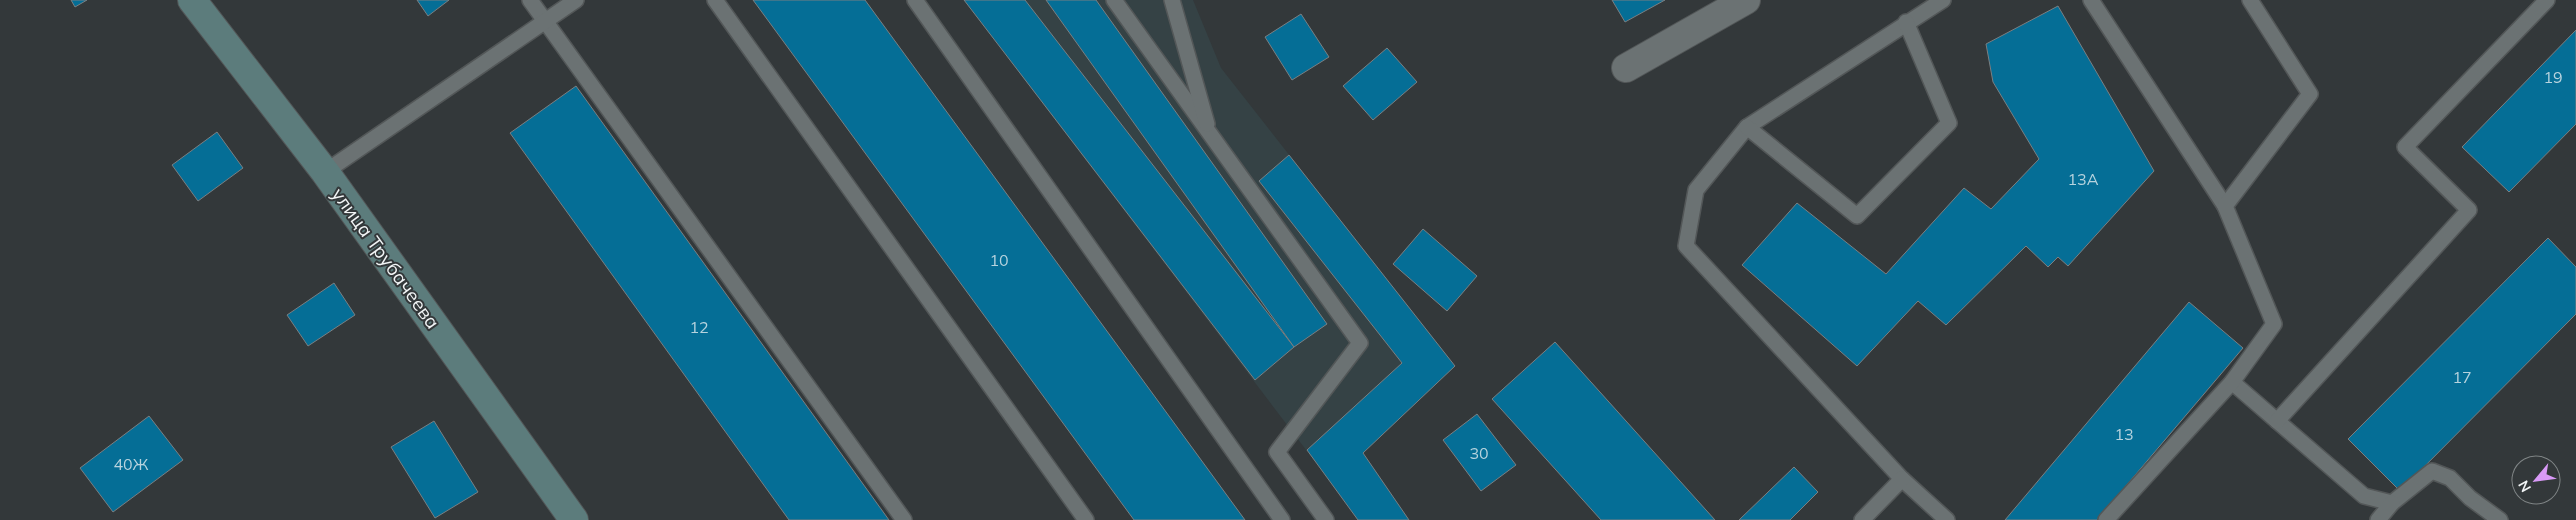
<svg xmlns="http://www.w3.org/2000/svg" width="2576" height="520" font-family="Mulish,sans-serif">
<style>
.built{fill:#354245}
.building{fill:#056e96;stroke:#7a7f82}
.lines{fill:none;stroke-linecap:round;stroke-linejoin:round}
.lane-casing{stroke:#535758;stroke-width:18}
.street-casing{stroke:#535758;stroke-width:30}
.secondary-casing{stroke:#535758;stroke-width:30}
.lane{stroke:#6b7273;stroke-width:15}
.street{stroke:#6b7273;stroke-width:28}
.secondary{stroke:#5c7c7c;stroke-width:28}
.labels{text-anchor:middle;stroke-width:4;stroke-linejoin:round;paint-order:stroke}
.number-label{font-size:16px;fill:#b7d3de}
.street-label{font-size:19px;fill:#f2f5f6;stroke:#33383a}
</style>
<rect width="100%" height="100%" fill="#33383a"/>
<path class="built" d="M964 0H1193L1221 68 1455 366 1363 453 1329 480Z"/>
<g class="building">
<path d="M71 0H87L75 7Z"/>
<path d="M417 0H449L428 16Z"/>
<path d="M753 0H865L1245 520H1134Z"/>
<path d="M964 0H1025L1294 347 1255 380Z"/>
<path d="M1046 0H1096L1327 324 1294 347Z"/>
<path d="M1612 0H1665L1625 22Z"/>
<path d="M2058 6 2154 171 2068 266 2058 257 2048 267 2026 246 1946 325 1918 301 1857 366 1742 265 1797 203 1886 274 1964 188 1991 209 2039 159 1993 82 1986 44Z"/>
<path d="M1301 14 1329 57 1292 80 1265 37Z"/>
<path d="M2576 30V124L2509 192 2462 147Z"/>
<path d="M1387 48 1417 82 1373 120 1343 86Z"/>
<path d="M576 86 889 520H789L510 133Z"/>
<path d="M217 132 243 168 198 201 172 165Z"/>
<path d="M1289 155 1455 366 1363 453 1409 520H1358L1307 450 1402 363 1259 181Z"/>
<path d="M1423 229 1477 276 1447 311 1393 264Z"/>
<path d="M2548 238 2576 267V314L2400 491 2348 439Z"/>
<path d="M334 283 355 315 308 346 287 315Z"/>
<path d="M2189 302 2243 348 2097 520H2005Z"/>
<path d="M1555 342 1715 520H1601L1492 399Z"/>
<path d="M1477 414 1516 465 1481 491 1443 440Z"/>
<path d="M149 416 183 460 113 512 80 468Z"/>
<path d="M434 421 478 492 435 518 391 447Z"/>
<path d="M1794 467 1818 492 1790 520H1739Z"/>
</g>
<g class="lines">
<defs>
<g id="lane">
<path d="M530 0 904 520"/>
<path d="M715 0 1086 520"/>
<path d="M915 0 1282 520"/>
<path d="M1114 0 1360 343 1277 452 1326 520"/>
<path d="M1172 0 1207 124"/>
<path d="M1943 0 1747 127 1696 190 1686 246 1902 479 1947 520"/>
<path d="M2091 0 2225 206"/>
<path d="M1747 127 1857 216 1949 123 1906 22"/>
<path d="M325 172 576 0"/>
<path d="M2232 382 2364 496 2392 503 2432 471 2450 478 2470 498 2500 520"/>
<path d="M2277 421 2469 210 2405 147 2547 0"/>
<path d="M1862 520 1902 479"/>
<path d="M2106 520 2232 382 2274 324 2225 206 2310 94 2250 0"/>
<path d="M2378 520 2392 503"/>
</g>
<path id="street" d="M1626 68 1746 0"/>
<path id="secondary" d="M192 0 325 172 574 520"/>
</defs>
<use href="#lane" class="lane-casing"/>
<use href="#street" class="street-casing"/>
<use href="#secondary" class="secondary-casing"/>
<use href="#lane" class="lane"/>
<use href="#street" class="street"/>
<use href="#secondary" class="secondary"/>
</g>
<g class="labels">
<g class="number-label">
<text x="2553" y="83">19</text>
<text x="2083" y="185">13А</text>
<text x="999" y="266">10</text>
<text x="699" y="333">12</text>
<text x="2462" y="383">17</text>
<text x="2124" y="440">13</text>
<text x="1479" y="459">30</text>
<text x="131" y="470">40Ж</text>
</g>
<g class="street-label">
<text transform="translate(386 258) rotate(54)" y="7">улица Трубачеева</text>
</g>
</g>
<g transform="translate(2536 480) rotate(241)"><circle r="24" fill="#33383a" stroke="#7f8485"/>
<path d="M0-4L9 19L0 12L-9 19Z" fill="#d99af7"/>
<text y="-8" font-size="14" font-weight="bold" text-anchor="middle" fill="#f2f5f6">N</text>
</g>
</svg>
